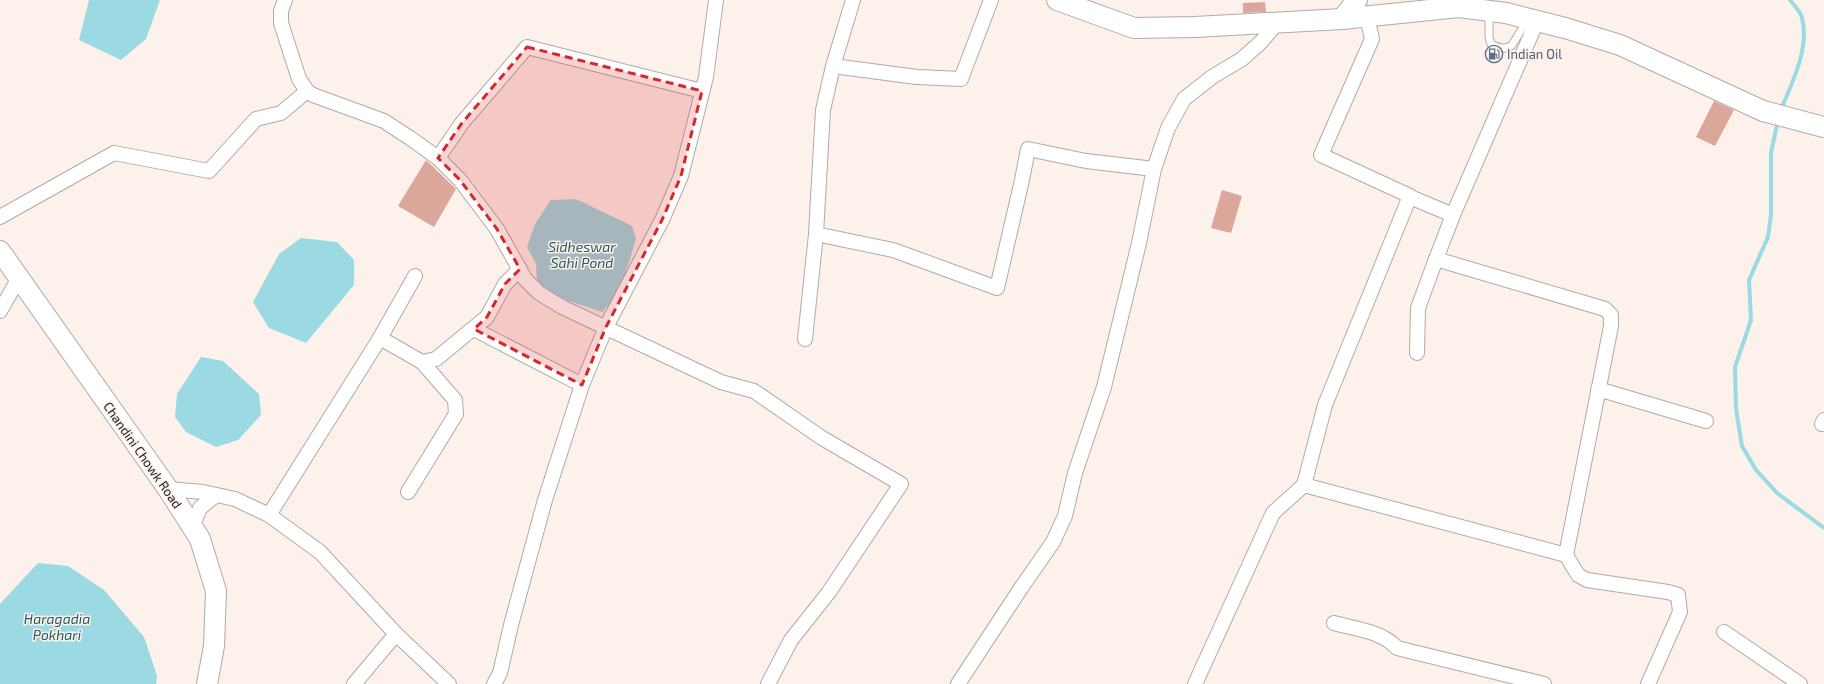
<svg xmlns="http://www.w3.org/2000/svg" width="1824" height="684" font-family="'Exo 2',sans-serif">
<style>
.water{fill:#9bdae2}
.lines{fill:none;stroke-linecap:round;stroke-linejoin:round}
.stream{stroke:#9bdae2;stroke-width:4}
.building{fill:#dca79b}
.lane-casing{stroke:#b3aaa4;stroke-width:9}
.street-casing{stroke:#b3aaa4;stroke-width:16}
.secondary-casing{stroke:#b3aaa4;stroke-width:22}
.lane{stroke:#fff;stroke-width:7}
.street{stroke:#fff;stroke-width:14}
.secondary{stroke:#fff;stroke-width:20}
.marked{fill:#d62828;fill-opacity:0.2;stroke:#d62828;stroke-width:3;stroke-dasharray:8 5;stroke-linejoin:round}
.labels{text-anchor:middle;stroke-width:3;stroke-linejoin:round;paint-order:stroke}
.service-label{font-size:13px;fill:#4e5e75;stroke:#fcf1eb;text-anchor:start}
.street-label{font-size:13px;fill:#201c1a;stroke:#fcf1eb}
.water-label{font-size:14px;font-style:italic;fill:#255a61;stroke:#fcf1eb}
</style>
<rect width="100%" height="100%" fill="#fcf1eb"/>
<g class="water">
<path d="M89 0H160L146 39 121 60 79 40Z"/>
<path d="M576 199 632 226 636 239 622 285 614 299 602 312 569 301 545 290 537 280 536 264 527 247 535 224 551 200Z"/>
<path d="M301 238 337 242 354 260V285L306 343 269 328 253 302 279 254Z"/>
<path d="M201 357 223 361 259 394 261 415 238 440 216 447 186 432 175 417 177 394Z"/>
<path d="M38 563 68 566 104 590 144 637 157 676 156 684H0V604Z"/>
</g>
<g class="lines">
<g class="stream">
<path d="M1781 110C1792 82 1810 48 1802 18 1801 12 1794 5 1790 0"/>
<path d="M1778 120 1771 153V215L1768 237 1749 280 1751 320 1735 367 1736 409 1742 446 1756 470 1777 493 1824 528"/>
</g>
</g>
<g class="building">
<path d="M1265 2 1266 12 1243 13V3Z"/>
<path d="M1714 101 1734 110 1715 146 1696 137Z"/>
<path d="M426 160 456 189 434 227 398 206Z"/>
<path d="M1222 190 1242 196 1231 233 1211 228Z"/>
</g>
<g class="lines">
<defs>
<path id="lane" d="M1489 11V37L1491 44C1498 48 1506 50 1512 45L1528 19"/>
<g id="street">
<path d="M285 0 281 11V23L299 79 307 91 313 95 384 121 410 138 438 158 460 180 497 229 525 279 539 293 562 307 721 382 754 391 822 438 901 484 829 592 791 640 768 684"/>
<path d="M1367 17 1372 39 1321 155 1410 196 1325 405 1304 485 1566 555 1578 575 1587 580 1668 592 1678 595 1680 612 1648 684"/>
<path d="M833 66 917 77 961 79 991 0"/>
<path d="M438 158 462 123 527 47 702 91"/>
<path d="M1410 197 1453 215 1537 21"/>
<path d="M1453 215 1436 259 1605 309 1611 315V326L1566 555"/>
<path d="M0 217 114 153 209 171 256 119 281 113 307 91"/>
<path d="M816 234 893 250 997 288 1022 180 1028 149 1086 161 1154 169"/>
<path d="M0 311 19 278"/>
<path d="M474 329 582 385"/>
<path d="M380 338 422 362 436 359 487 317 505 284 520 269"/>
<path d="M805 339 816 234 823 110 833 66 853 0"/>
<path d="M1417 353 1418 308 1436 259"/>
<path d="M1598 389 1706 421"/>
<path d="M1822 424 1824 420"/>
<path d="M168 489 203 492 235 499 269 515 320 552 396 634 449 684"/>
<path d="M408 492 456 414 455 400 422 362"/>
<path d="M269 515 380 338 415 276"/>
<path d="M192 527 200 508 216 495"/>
<path d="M1334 623C1355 629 1382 631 1397 648L1544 684"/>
<path d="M1724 632 1800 684"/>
<path d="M354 684 396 634"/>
<path d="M494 684 500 673 511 625 545 500 582 385 606 327 662 220 681 176 706 77 716 0"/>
<path d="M958 684 1021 588 1053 542 1065 516 1075 473 1104 387 1139 243 1154 169 1168 128 1184 99 1212 77 1242 59 1261 42 1277 23"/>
<path d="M1195 684 1273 513 1304 485"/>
</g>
<g id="secondary">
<path d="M1057 0 1134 28 1195 27 1342 19 1459 7 1506 13 1565 28 1620 45 1763 111 1824 127"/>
<path d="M1342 19 1357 0"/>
<path d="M0 251 168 489 200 539 216 591 214 646 207 684"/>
</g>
</defs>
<use href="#lane" class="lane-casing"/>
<use href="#street" class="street-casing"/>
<use href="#secondary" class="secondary-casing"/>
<use href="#lane" class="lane"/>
<use href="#street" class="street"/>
<use href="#secondary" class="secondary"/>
</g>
<path class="marked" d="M527 47 702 91 681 176 662 220 606 327 582 385 474 329 487 317 505 284 520 269 497 229 460 180 438 158 462 123Z"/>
<defs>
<symbol id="fuel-ring" viewBox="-11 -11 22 22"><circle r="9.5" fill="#fcf1eb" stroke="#5c6f8a" stroke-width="1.5"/><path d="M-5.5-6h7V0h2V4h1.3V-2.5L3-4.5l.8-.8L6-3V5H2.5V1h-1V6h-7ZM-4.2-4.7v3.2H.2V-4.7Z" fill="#5c6f8a"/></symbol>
</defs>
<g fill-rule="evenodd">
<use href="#fuel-ring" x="1484" y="44" width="20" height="20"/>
</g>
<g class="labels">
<g class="service-label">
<text x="1507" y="59">Indian Oil</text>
</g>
<g class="street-label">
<text transform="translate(143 455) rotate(55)" y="5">Chandini Chowk Road</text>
</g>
<g class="water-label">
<text x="582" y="252">Sidheswar<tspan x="582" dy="16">Sahi Pond</tspan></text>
<text x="57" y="624">Haragadia<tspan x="57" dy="16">Pokhari</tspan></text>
</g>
</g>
</svg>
